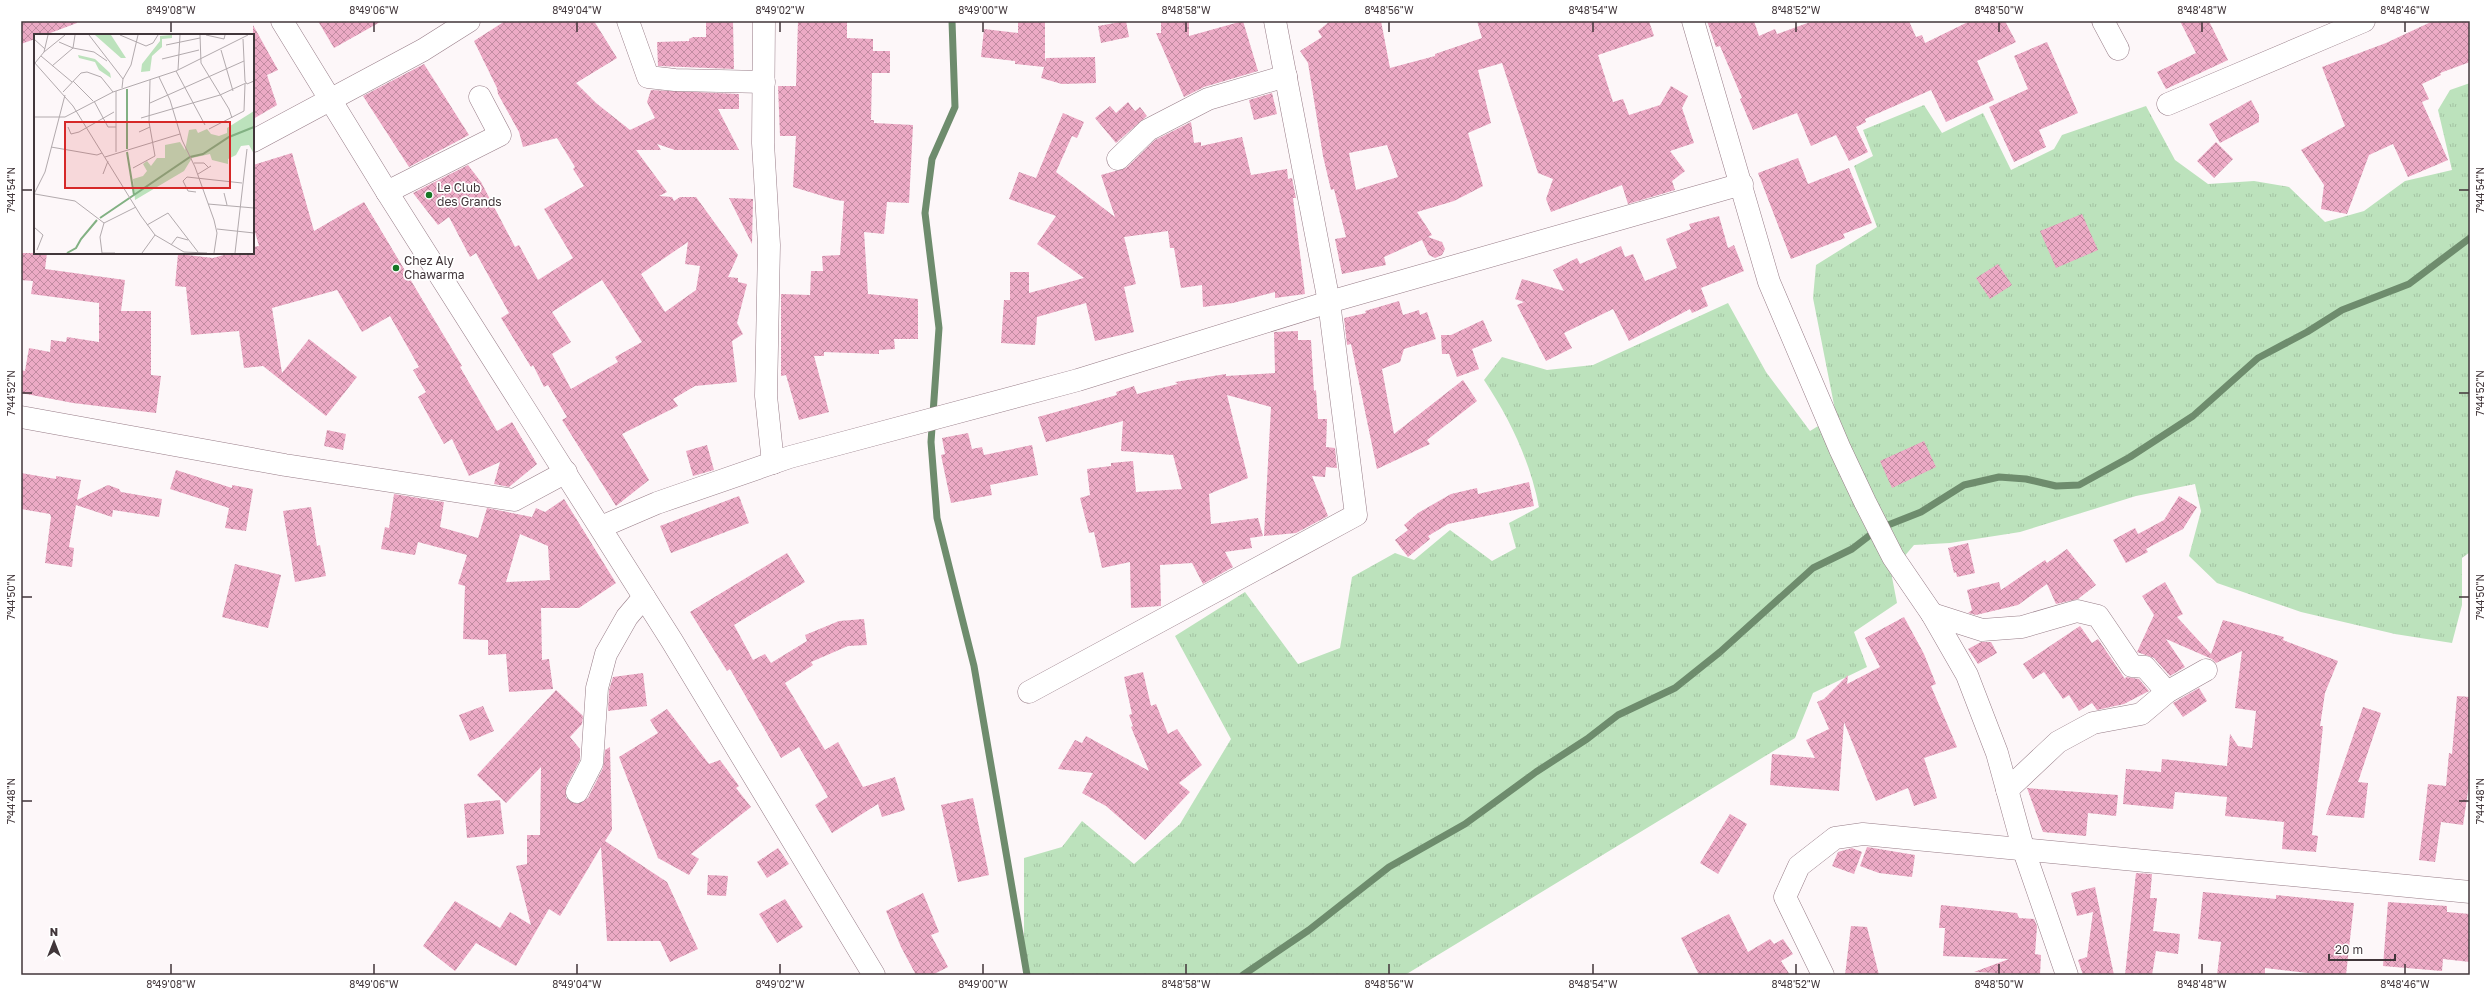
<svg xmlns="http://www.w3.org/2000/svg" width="2491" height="996" font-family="'Golos Text',sans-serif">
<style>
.grass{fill:url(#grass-tufts)}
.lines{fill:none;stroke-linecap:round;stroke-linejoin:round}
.stream{stroke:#6e8c6d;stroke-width:7}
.building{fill:url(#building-cross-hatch);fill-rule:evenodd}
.minor-casing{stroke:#977c87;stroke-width:23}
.minor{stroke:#fff;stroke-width:22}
.ticks{fill:none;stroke:#41363a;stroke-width:1.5}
.poi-dot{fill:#167626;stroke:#fff;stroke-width:1.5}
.labels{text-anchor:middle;stroke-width:3.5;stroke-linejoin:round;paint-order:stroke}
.poi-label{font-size:12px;fill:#41363a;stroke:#fff;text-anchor:start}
.inset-river{fill:none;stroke:#82b183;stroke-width:2}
.inset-road{fill:none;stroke:#b2aaad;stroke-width:1}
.view{fill:#d62828;fill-opacity:0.15;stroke:#d62828;stroke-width:2}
.inset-edge{fill:none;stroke:#41363a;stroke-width:2}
.neatline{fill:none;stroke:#41363a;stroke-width:1.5}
.ticks-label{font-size:10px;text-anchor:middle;fill:#41363a}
</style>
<defs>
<pattern id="grass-tufts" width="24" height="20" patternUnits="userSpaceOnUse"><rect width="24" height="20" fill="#bce2bc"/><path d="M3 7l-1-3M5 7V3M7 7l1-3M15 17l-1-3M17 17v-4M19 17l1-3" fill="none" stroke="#a3c2a2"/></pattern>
<pattern id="building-cross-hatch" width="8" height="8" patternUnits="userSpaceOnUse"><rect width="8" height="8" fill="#ecaac5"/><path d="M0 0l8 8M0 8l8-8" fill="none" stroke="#c18ba1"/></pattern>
</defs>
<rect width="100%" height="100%" fill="#fdf7f9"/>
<path class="grass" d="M2470 83V552L2462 558V605L2452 643 2395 634 2301 612 2217 583 2189 556 2201 511 2195 484 2136 496 2020 532 1950 543 1914 545 1891 572 1897 603 1854 632 1867 667 1813 693 1795 738 1405 975H1024V858L1062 847 1082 821 1134 864 1180 824 1231 739 1175 636 1245 592 1298 664 1340 648 1352 577 1395 553 1414 560 1450 530 1492 561 1516 548 1509 523 1539 507C1530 461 1510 419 1484 380L1502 357 1547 370 1593 365 1728 303 1766 372 1810 431 1836 415 1813 298 1816 265 1877 227 1854 166 1873 156 1863 130 1924 105 1942 133 1983 113 2011 170 2054 149 2062 135 2146 106 2175 160 2208 184 2254 181 2289 187 2325 222 2364 211 2405 181 2452 170 2438 110 2450 90Z"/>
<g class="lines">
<g class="stream">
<path d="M952 21 955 107 932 159 925 213 939 328 931 442 937 518 974 666 1027 975"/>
<path d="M1243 975 1309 930 1389 867 1465 824 1536 772 1587 739 1618 715 1675 688 1720 652 1813 568 1852 549 1878 529 1921 512 1964 485 1999 477 2026 479 2056 486 2079 485 2130 457 2193 416 2258 358 2307 332 2342 310 2409 284 2470 238"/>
</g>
</g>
<g class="building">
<path d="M21 21H77V23L45 35H35V39L21 44Z"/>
<path d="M318 21H382L334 48Z"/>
<path d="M505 21H594L617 58 576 83 596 103 630 130 655 118 647 102 651 90 739 94V109H718L739 150H675L657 144 661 150H636L667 192 659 196 672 197 674 201 680 197H696L738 255 728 277 738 278V282L747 284 737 323 743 334 732 341 737 382 695 386 673 399 678 406 622 434 649 480 616 506 562 420 567 417 548 385 544 387 533 365 531 367 501 318 509 313 476 253 470 257 449 217 438 225 413 193 468 165 481 182 515 247 519 245 538 280 573 258 544 209 584 186 573 169 575 167 557 138 523 147 519 132 498 94 497 88 474 41ZM688 242 685 264 700 266 696 290 665 312 641 274ZM602 280 642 342 615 357 618 362 571 389 552 354 571 342 552 312Z"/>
<path d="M706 21H733L734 69 658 66 657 42 689 41V39L693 37H706Z"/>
<path d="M798 21H847V38L873 39V51H890V73H872L871 120H874V123L913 125 909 203 887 202 884 234 864 232 868 294 918 299V339H894L895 349 879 350V354L824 352V356H814L829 412 799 420 786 375 781 376V294L810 295 811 271H823L822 256 840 255 844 201 836 200 793 187 796 136H780L778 86H796Z"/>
<path d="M1018 21H1045V62L1046 58 1095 57 1096 83 1062 84 1041 78 1044 67 1015 64V61L981 57 984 29 1018 33Z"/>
<path d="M1126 21 1129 37 1101 43 1098 26Z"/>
<path d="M1161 21H1189V36L1243 21 1258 71 1204 87 1184 97 1156 33H1161Z"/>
<path d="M1330 21H1381L1390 68 1435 56V54L1482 38 1477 21H1649L1654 36 1598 55 1613 102 1623 99 1629 115 1660 105 1671 86 1688 96 1682 108 1694 143 1670 151 1685 171 1672 181 1675 190 1628 204 1622 185 1551 212 1546 199 1553 179 1538 173 1502 63 1478 70 1491 123 1468 133 1483 186 1454 201 1417 212 1432 235 1428 237 1442 242 1445 249 1442 255 1435 258 1429 255 1422 240 1384 257 1386 265 1342 274 1335 239 1346 237 1334 189 1331 190 1323 156 1308 63 1300 51 1322 37 1318 31ZM1387 145 1398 177 1356 190 1349 153Z"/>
<path d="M1707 21H1754L1759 36 1775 29 1777 34 1813 21H1909L1916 37 1922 35 1925 43 1970 21H2005L2016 42 1977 61 1994 100 1946 122 1931 90 1865 119 1866 122 1856 127 1868 152 1849 161 1836 135 1811 146 1797 113 1753 130 1740 99 1742 98 1720 46 1716 47Z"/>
<path d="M2180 21H2209L2228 60 2166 89 2157 72 2196 53Z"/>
<path d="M2433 21H2470V62L2440 73 2441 75 2422 84 2429 99 2422 102 2448 160 2408 177 2393 144 2369 155 2347 214 2321 209 2324 185 2301 150 2345 126 2322 67 2386 43Z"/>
<path d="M253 25 278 70 267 75 277 105 253 119Z"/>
<path d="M2047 42 2078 113 2039 130 2046 147 2014 162 1989 107 2028 89 2014 56Z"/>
<path d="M424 64 469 135 409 167 363 96Z"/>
<path d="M1272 93 1277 114 1254 120 1249 100Z"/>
<path d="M2251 100 2259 115V122L2220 143 2209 124Z"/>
<path d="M1128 102 1135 111 1140 107 1147 116 1116 143 1095 118 1110 106 1116 113Z"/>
<path d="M1063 113 1084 122 1077 138 1072 136 1056 172 1115 217 1101 175 1126 168 1155 140 1191 122 1194 143 1201 142V146L1242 137 1251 175 1287 169 1288 179 1292 178 1296 198H1293L1305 294 1275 298V292L1233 303 1203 307 1202 285 1181 288 1174 248H1170L1168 231 1124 237 1136 284 1124 287 1134 332 1095 341 1086 303 1037 317 1035 345 1001 343 1004 300H1010V272H1029V293L1084 278 1037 244 1056 216 1009 199 1019 172 1036 178Z"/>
<path d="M2216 142 2233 159 2214 178 2197 161Z"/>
<path d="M292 153 314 231 364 202 462 366 460 367 497 431 512 422 537 464 509 487 494 484 500 462 469 476 452 439 444 444 418 397 426 392 413 370 419 367 390 316 362 332 337 290 272 308 282 373 309 339 357 377 326 416 263 366 244 368 239 331 191 335 186 287 175 286 178 254 213 258 231 253H253V247L259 246 253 225V165Z"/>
<path d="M1798 158 1808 184 1849 168 1872 223 1843 234 1845 238 1791 259 1758 173Z"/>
<path d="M729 198 753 199 752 244Z"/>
<path d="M2082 214 2098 250 2056 268 2040 231Z"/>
<path d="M1719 216 1728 248 1734 245 1744 271 1701 288 1708 306 1692 313 1690 309 1629 341 1613 309 1564 333 1572 348 1546 361 1517 305 1524 302 1515 299 1522 279 1564 291 1553 270 1577 258 1580 264 1621 246 1625 257 1633 254 1645 281 1677 268 1666 239 1691 229 1689 224Z"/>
<path d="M21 253H47L45 269 125 280 121 311H151V375L161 376 156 413 73 403 21 393V370L25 371 29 348 50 352 51 340 66 342 67 337 99 342V303L31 294 33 281 21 280Z"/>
<path d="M1998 264 2012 285 1990 299 1976 278Z"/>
<path d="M1399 301 1403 315 1419 310 1420 315 1427 312 1436 339 1404 349 1400 362 1382 369 1394 434 1463 380 1477 401 1427 440 1430 444 1377 469 1351 344 1347 345 1344 318 1366 313 1365 311Z"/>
<path d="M1483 320 1492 341 1472 349 1479 369 1457 377 1449 354H1442L1441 335H1451Z"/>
<path d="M1298 331V340H1311L1314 391 1316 390 1318 419H1327L1326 447 1335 448 1337 468 1326 467 1325 477 1312 476 1328 516 1296 533 1264 536 1271 407 1227 395 1248 478 1209 494 1211 524 1258 518 1263 536 1250 538 1252 548 1225 552 1233 567 1203 584 1192 563 1160 565 1161 606 1131 608 1130 562 1102 568 1094 532 1089 533 1080 498 1090 495 1087 469 1111 466V463L1133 461 1136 492 1182 489 1173 455 1121 451 1123 421 1046 442 1038 417 1117 395 1116 392 1134 386 1137 394 1178 384 1175 382 1226 374V376L1275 373 1274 332Z"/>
<path d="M327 430 346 434 343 450 324 446Z"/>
<path d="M968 433 972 449 982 447 984 455 1032 445 1038 475 990 485 992 495 951 503 941 455 945 454 942 438Z"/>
<path d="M1924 441 1936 467 1892 488 1880 461Z"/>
<path d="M707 445 714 470 693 476 686 451Z"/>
<path d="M176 470 232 488V485L253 489 246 531 225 528 229 508 170 489Z"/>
<path d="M21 473 56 479V476L81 480 77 500 108 485 119 489 121 492 162 499 159 517 113 510 112 517 76 505 69 547 74 548 72 567 45 563 51 517 50 514 21 509Z"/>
<path d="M1529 482 1534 506 1448 524 1428 536 1430 539 1408 557 1395 540 1408 530 1404 525 1418 513 1451 494 1477 488 1478 494Z"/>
<path d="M394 494 444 502 440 527 478 538 487 508 532 517 536 508 545 512 564 499 616 583 579 608H541L542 660 549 659 553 689 509 692 506 654 488 655V640L463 639 465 586 458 584 467 555 418 542 415 555 381 549 385 527 389 528ZM520 534 548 546 550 580 506 582Z"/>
<path d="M739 496 749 523 671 553 660 526Z"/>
<path d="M2179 496 2197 507 2183 529 2146 549 2148 552 2126 563 2113 540 2135 528 2138 534 2164 520Z"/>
<path d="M311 507 317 546 320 545 326 576 295 582 283 511Z"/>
<path d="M1968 543 1975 573 1957 577 1956 572 1954 573 1948 548Z"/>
<path d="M2067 549 2096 585 2078 599 2056 604 2047 584 2018 605 1976 615 1968 613 1972 610 1967 590 1999 582 2001 590 2045 560 2047 563Z"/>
<path d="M787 553 805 582 734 625 753 660 765 654 771 663 807 641 805 635 839 621 864 619 867 645 848 646 811 662 813 665 785 683 825 750 838 742 863 787 895 777 905 810 882 817 878 804 832 833 815 805 828 797 799 747 781 758 730 669 727 671 690 612Z"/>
<path d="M235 564 281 575 268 628 222 617Z"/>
<path d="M2165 582 2183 614 2177 617 2211 654 2223 620 2284 637 2283 640 2338 661 2325 693 2320 726H2323L2312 835 2318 836 2316 852 2282 849 2284 822 2225 816 2227 797 2175 792 2173 809 2123 804 2126 769 2161 772 2162 759 2227 766 2230 734 2238 746 2252 748 2256 711 2235 708 2242 651 2216 663 2212 659 2166 639 2185 667 2170 676 2154 658 2137 652 2154 615 2142 596Z"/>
<path d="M1904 617 1924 654 1936 684 1931 686 1957 747 1924 758 1937 798 1914 806 1908 788 1876 801 1844 722 1839 791 1770 785 1772 754 1815 758 1806 740 1829 729 1817 702 1824 699 1848 675 1847 684 1880 667 1865 638Z"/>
<path d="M2080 626 2092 643 2098 639 2125 679 2126 677 2139 679 2149 691 2124 704 2097 710 2092 703 2079 711 2069 695 2063 699 2044 672 2033 679 2023 664Z"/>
<path d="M1981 642H1991L1997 653 1978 664 1968 649Z"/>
<path d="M1143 672 1151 706 1156 704 1168 734 1177 729 1202 765 1179 783 1190 792 1145 840 1106 806 1082 793 1093 773 1058 769 1075 740 1082 743 1086 736 1149 771 1131 727 1133 726 1129 715 1132 714 1124 677Z"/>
<path d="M643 673 647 706 608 711 609 690 613 677Z"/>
<path d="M2199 688 2207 701 2183 717 2173 703Z"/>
<path d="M556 690 583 716 582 724 570 737 580 749V760L566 787V798L577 804 588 798 603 768 605 750 610 747 612 830 605 841 667 882 698 949 670 962 660 941H607L601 847 560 916 549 909 516 966 476 943 455 971 423 946 455 901 500 928 510 912 531 925 516 866 527 864V835H540L541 767 506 803 477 775Z"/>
<path d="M2457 696 2470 697V778L2463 825 2441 822 2435 862 2419 860 2428 784 2446 786 2449 753 2452 754Z"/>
<path d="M483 706 494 731 470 741 459 715Z"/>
<path d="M2363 707 2381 713 2358 782 2368 783 2364 818 2326 815Z"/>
<path d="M667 709 709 764 720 760 739 786 736 788 751 807 691 854 699 859 689 875 658 858 619 757 658 733 650 720Z"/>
<path d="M2027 788 2118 795 2116 816 2088 813 2086 836 2043 832Z"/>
<path d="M973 798 989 875 958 882 941 805Z"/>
<path d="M500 800 504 834 467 838 464 804Z"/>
<path d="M1730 814 1747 824 1718 874 1700 863Z"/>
<path d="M1867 847 1915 855 1912 877 1879 873 1860 866Z"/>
<path d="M778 848 789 864 767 878 757 862Z"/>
<path d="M1852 848 1862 852 1854 874 1832 866 1838 852Z"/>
<path d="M2136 873 2152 874 2150 898H2157L2153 931 2180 934 2178 954 2156 951 2152 975H2125Z"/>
<path d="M708 875 728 876 726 896 707 895Z"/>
<path d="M2095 887 2097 897 2114 975H2083L2078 960 2087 957 2093 912 2077 916 2071 893Z"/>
<path d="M2203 892 2276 899V895L2354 903 2346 975H2324L2265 968V975H2217L2221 942 2198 939Z"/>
<path d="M923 893 939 932 931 935 948 967 932 975H916L901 947 886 911Z"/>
<path d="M785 899 803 927 777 943 759 914Z"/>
<path d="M2388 902 2447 906V912L2470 914V962L2443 959 2442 971 2383 966Z"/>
<path d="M1941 905 2017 913 2019 918 2034 919 2037 926 2035 954 2041 955 2040 975 1974 972 2009 959 1943 956 1945 928H1939Z"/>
<path d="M1729 914 1748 952 1770 939 1774 944 1783 939 1793 954 1781 961 1790 975H1699L1681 938Z"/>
<path d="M1851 926 1867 927 1879 975H1845Z"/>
</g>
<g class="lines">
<defs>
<g id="minor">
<path d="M282 21 387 192 672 641 874 975"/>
<path d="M628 21 648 77 675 80 764 82"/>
<path d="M764 21 763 143 769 245 766 396 773 463"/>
<path d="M1693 21 1769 282 1840 449 1865 502 1893 557 1932 614 1967 675 1997 753 2024 851 2067 975"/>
<path d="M2103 21 2118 49"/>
<path d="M2168 104 2364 21"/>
<path d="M253 141 423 50 469 21"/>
<path d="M1118 159 1148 130 1208 99 1286 76"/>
<path d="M387 192 500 135 480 97"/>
<path d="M21 417 285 465 514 500 566 472"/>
<path d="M601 527 657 503 790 457 1078 380 1329 302 1742 184"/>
<path d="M1932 614 1982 630 2022 627 2077 611 2098 616 2132 666 2145 667 2167 692"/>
<path d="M1029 692 1356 515 1329 302 1275 21"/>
<path d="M2007 790 2058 742 2093 723 2141 714 2167 692 2206 670"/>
<path d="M577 792 592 763 597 688 606 654 627 617 644 597"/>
<path d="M1823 975 1785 897 1799 866 1835 838 1863 834 2470 892"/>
</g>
</defs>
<use href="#minor" class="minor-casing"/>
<use href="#minor" class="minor"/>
</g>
<path class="ticks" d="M171 22V32M374 22V32M577 22V32M780 22V32M983 22V32M1186 22V32M1389 22V32M1593 22V32M1796 22V32M1999 22V32M2202 22V32M2405 22V32M22 190H32M2459 190H2469M22 393H32M2459 393H2469M22 597H32M2459 597H2469M22 801H32M2459 801H2469M171 964V974M374 964V974M577 964V974M780 964V974M983 964V974M1186 964V974M1389 964V974M1593 964V974M1796 964V974M1999 964V974M2202 964V974M2405 964V974"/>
<g class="poi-dot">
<circle cx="429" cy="195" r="4"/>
<circle cx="396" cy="268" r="4"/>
</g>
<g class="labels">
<g class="poi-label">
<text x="437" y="192">Le Club<tspan x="437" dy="14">des Grands</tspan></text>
<text x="404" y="265">Chez Aly<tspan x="404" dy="14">Chawarma</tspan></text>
</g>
</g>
<g transform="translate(34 34)">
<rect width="220" height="220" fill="#fdf7f9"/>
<path d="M220 77V120L215 111 207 112 202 121 194 125V130L178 126 176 120 158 124 150 137 101 166 99 145 109 142 113 137 109 130 113 127 117 132 123 124H131V111L146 108 151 116 155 96 162 95 164 99 173 95 177 100 185 102 193 99V94Z" fill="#bce2bc"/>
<path d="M61 1H77L92 24H87ZM138 1V4L128 5V13L118 22 116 37 107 38 108 30 126 7V2ZM44 21 61 25 76 39 77 44 65 36 61 28 45 24Z" fill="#bce2bc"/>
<path class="inset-river" d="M93 115V55M93 118 100 161M66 184 156 123 169 120 195 103 220 93M33 219 42 214 47 205 63 186"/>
<path class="inset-road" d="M55 1 89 45M86 1 112 12 119 9 124 1M166 1 167 29 195 75 198 84M172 1 190 5 191 1M0 5 11 15M209 5 211 47 213 50 220 47M25 8 39 14 60 18 73 27M132 11 166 4M187 16 199 57M10 18 14 1M7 22 38 48M128 25 165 16M0 28 39 72 107 182 121 201 150 218 173 219M1 29 10 18 31 1M18 32 39 14 41 1M144 36 146 1M142 37 171 91M125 43 136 66 148 106 161 133 180 186 183 199 180 219M39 47 59 67M88 54 89 45 97 31 104 1M82 57V118M29 58 47 39 53 38 67 43 79 58M60 67 74 93H82M116 69 210 27M0 83H31L79 58 142 37 214 1M107 84 186 61 212 49M34 93 37 100 45 98 80 78M175 95 210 77 211 50M105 98 116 93M17 113 63 121 68 119M71 123 146 100M160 129H170L175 134M99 134 121 122 115 88 116 46M69 140 74 127M164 140 177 132M162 158 154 157 149 147 153 143 208 149M190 159 193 171M0 160 11 138 31 61M1 160 41 167 70 189M174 170 220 174M113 191 134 179 164 218M0 193 9 201 3 216M183 195 220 199M137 211 143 203 154 206M68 219 66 203 70 189 102 173M68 219H81M108 219 121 201M201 219 213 115"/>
<path class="view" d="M31 88H196V154H31Z"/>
<rect width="220" height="220" class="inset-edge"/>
</g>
<rect width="2491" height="996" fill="none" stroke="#ffffff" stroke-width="44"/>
<g transform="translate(54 942)" stroke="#ffffff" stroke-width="3" paint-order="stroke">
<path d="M0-3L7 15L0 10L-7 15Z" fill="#41363a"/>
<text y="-6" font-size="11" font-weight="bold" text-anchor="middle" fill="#41363a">N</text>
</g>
<path d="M2329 954v6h66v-6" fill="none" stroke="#41363a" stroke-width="2"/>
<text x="2335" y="954" font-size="12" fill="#41363a" stroke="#ffffff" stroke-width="3" paint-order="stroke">20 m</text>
<rect x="22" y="22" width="2447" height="952" class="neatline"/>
<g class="ticks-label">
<text x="171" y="14">8°49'08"W</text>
<text x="374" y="14">8°49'06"W</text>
<text x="577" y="14">8°49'04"W</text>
<text x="780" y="14">8°49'02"W</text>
<text x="983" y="14">8°49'00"W</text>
<text x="1186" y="14">8°48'58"W</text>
<text x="1389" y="14">8°48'56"W</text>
<text x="1593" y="14">8°48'54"W</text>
<text x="1796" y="14">8°48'52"W</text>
<text x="1999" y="14">8°48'50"W</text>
<text x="2202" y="14">8°48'48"W</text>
<text x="2405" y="14">8°48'46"W</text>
<text transform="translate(11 190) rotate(-90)" y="4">7°44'54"N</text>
<text transform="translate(2480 190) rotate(-90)" y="4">7°44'54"N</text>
<text transform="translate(11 393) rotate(-90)" y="4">7°44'52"N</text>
<text transform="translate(2480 393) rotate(-90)" y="4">7°44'52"N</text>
<text transform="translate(11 597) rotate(-90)" y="4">7°44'50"N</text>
<text transform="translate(2480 597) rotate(-90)" y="4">7°44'50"N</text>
<text transform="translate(11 801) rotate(-90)" y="4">7°44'48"N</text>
<text transform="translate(2480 801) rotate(-90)" y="4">7°44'48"N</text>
<text x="171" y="988">8°49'08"W</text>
<text x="374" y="988">8°49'06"W</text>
<text x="577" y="988">8°49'04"W</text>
<text x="780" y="988">8°49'02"W</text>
<text x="983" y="988">8°49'00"W</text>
<text x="1186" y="988">8°48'58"W</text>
<text x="1389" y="988">8°48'56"W</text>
<text x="1593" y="988">8°48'54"W</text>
<text x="1796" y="988">8°48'52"W</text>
<text x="1999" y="988">8°48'50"W</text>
<text x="2202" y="988">8°48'48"W</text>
<text x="2405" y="988">8°48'46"W</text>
</g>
</svg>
